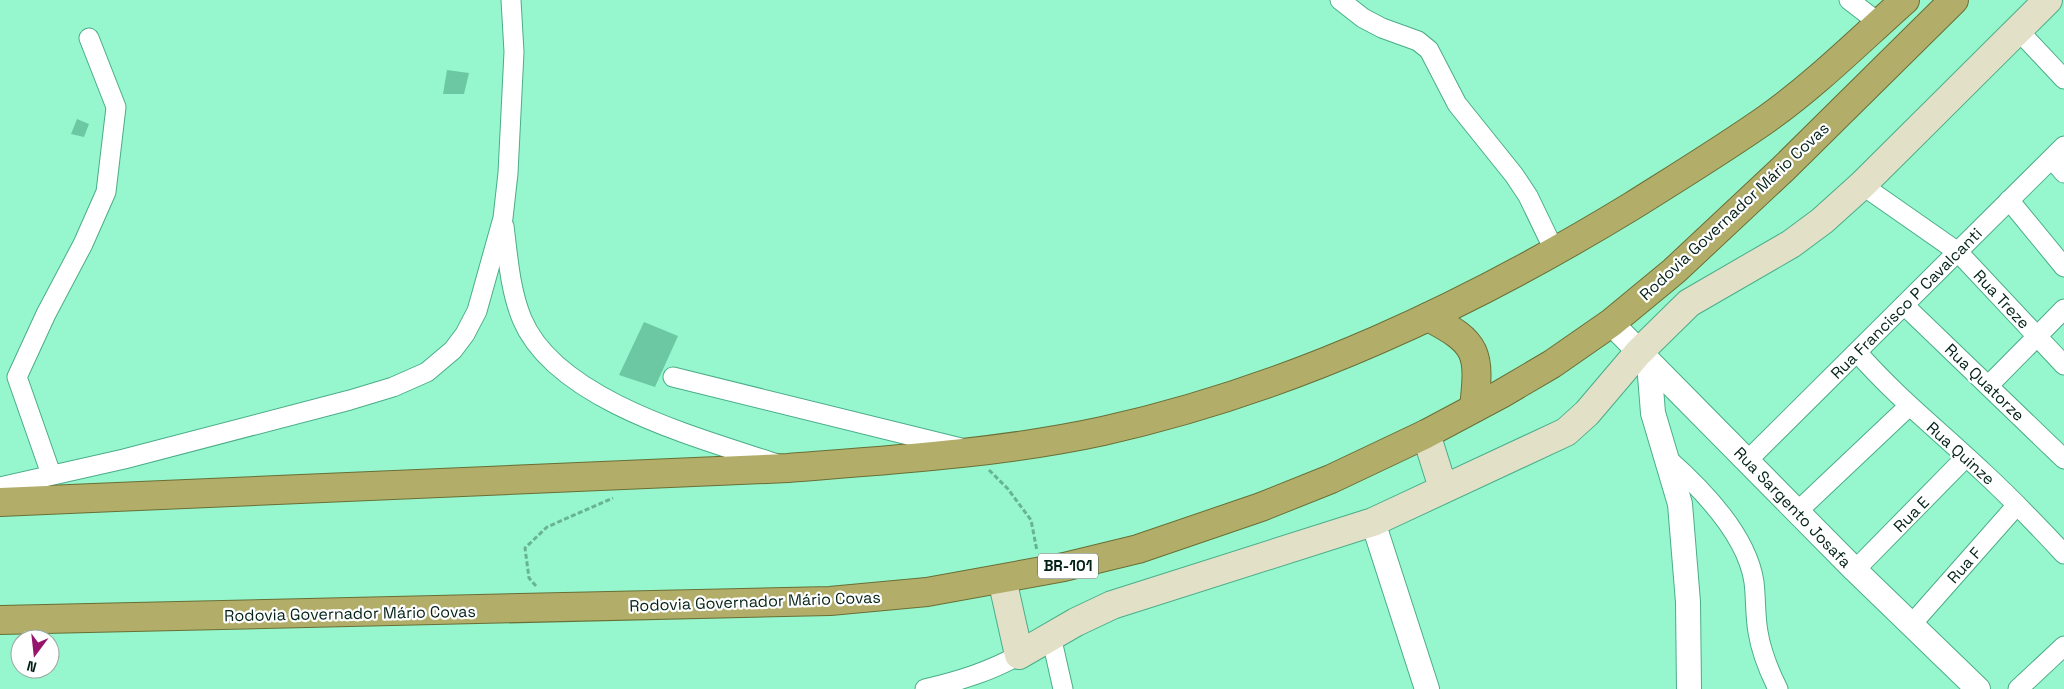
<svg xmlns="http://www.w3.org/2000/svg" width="2064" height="689" font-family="'Space Grotesk',sans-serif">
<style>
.building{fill:#6cc7a3}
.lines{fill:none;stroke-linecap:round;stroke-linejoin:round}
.minor-casing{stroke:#4bad88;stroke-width:21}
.tertiary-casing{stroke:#4bad88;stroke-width:26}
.secondary-casing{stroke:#4bad88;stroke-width:30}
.trunk-casing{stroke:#686f35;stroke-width:30}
.path{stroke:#67b394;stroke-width:3;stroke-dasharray:5 2.5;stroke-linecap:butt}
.minor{stroke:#fff;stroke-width:19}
.tertiary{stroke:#fff;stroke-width:24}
.secondary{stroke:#e2e0c7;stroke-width:28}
.trunk{stroke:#b2ae6a;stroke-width:28}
.labels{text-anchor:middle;stroke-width:4.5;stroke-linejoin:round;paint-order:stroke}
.shield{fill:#fff;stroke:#4f645d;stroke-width:1}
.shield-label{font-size:15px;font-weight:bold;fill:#032217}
.street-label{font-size:16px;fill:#032217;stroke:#fff}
</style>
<rect width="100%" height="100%" fill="#96f7cf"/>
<g class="building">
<path d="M447 70 469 73 464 94H443Z"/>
<path d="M77 119 89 124 84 137 71 134Z"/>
<path d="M644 322 678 336 655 387 619 375Z"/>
</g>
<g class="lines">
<defs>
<g id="minor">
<path d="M1340 0 1363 18 1382 28 1418 41 1429 50 1457 104 1514 175 1528 196 1555 252"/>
<path d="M1849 0 1879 23"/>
<path d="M2018 30 2064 79"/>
<path d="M2052 159 2064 173"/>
<path d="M1862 185 1958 252 2064 365"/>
<path d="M2009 200 2064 267"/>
<path d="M504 226C508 257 510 290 522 319 556 401 700 438 777 464"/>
<path d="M1904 305 2064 459"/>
<path d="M1857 352C1896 397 1941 432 1984 473 2012 499 2038 526 2064 554"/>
<path d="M673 377 961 448"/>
<path d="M1989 385 2064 309"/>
<path d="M1668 459C1702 489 1747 535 1754 582 1756 598 1755 615 1758 632 1761 651 1769 671 1778 689"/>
<path d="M1748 460 2064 146"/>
<path d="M51 474 17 377 46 314 83 244 106 192 116 107 89 38"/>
<path d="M0 487 124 459 350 400 393 387 427 372 453 350 465 334 477 311 503 218 508 173 514 52 511 0"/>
<path d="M1798 511 1909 406"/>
<path d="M1855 570 1966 457"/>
<path d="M1911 625 2017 505"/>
<path d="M1051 636 1063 689"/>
<path d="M925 689C958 681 989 672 1019 655"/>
<path d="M2018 689 2064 646"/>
</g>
<g id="tertiary">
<path d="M1611 323 1855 570 1978 689"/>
<path d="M1649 363 1653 413 1680 504 1688 602 1689 689"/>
<path d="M1373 522 1427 689"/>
</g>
<g id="secondary">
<path d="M1426 434 1443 488"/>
<path d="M1002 579 1019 655 1076 622 1112 605 1373 522 1566 432 1587 413 1638 353 1689 303 1791 244 1822 221 1862 185 2048 0"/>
</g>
<g id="trunk">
<path d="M1428 317C1479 343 1480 353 1474 408"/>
<path d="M0 502 788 468C891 460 1002 453 1103 431 1292 389 1468 306 1632 206 1678 177 1724 149 1768 118 1817 83 1860 40 1905 0"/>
<path d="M0 620 830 601 927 592 1064 567 1138 549 1261 507 1331 479 1426 434 1501 394 1552 364 1611 323 1674 271 1783 169 1954 0"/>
</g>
</defs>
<use href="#minor" class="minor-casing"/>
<use href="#tertiary" class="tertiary-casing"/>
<use href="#secondary" class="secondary-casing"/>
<use href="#trunk" class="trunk-casing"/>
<g class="path">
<path d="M989 470 1008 489 1031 520 1037 551"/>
<path d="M536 586 529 578 525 548 547 527 613 498"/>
</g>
<use href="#minor" class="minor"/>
<use href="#tertiary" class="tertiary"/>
<use href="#secondary" class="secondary"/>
<use href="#trunk" class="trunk"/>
</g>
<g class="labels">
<rect class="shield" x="1038" y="553.5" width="60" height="25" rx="4"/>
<g class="shield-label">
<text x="1068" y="571">BR-101</text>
</g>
<g class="street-label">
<text transform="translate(1734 211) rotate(-43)" y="6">Rodovia Governador Mário Covas</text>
<text transform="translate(2002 299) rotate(47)" y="6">Rua Treze</text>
<text transform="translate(1906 303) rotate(-45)" y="6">Rua Francisco P Cavalcanti</text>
<text transform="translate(1985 382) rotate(44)" y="6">Rua Quatorze</text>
<text transform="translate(1961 453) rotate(42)" y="6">Rua Quinze</text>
<text transform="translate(1793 507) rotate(46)" y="6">Rua Sargento Josafa</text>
<text transform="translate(1911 514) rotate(-45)" y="6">Rua E</text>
<text transform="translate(1964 565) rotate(-48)" y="6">Rua F</text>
<text transform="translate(755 601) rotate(-2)" y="6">Rodovia Governador Mário Covas</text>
<text transform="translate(350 613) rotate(-1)" y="6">Rodovia Governador Mário Covas</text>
</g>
</g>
<g transform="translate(35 654) rotate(195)"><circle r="24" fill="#ffffff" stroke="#9aa7a2"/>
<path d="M0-4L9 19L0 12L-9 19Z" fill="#96156c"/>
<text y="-8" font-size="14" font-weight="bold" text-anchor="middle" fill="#032217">N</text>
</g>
</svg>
